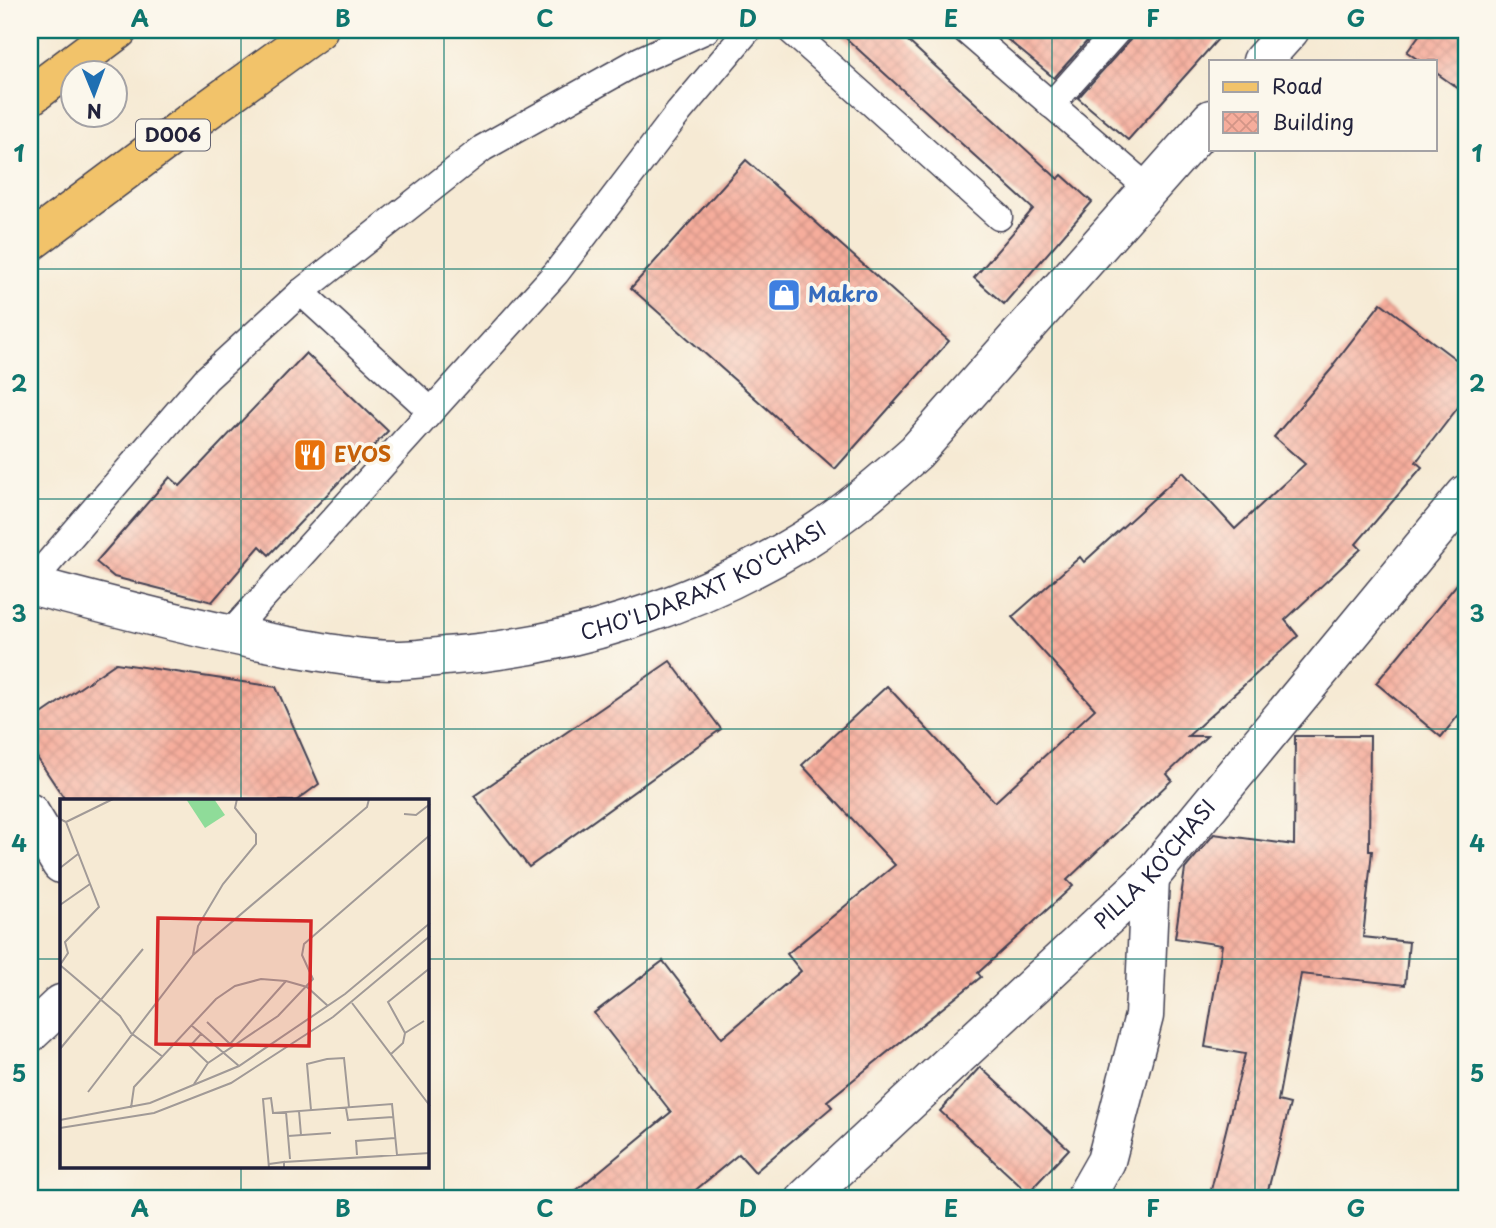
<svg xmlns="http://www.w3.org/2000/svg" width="1496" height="1228" font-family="'Playpen Sans',sans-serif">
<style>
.building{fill:url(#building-cross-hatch)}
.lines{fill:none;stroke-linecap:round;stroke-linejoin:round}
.service-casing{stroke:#424052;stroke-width:29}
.minor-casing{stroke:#424052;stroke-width:41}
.primary-casing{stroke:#424052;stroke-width:41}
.service{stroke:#fff;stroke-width:26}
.minor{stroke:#fff;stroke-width:38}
.primary{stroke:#f2c36a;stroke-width:38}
.grid{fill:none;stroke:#0f766e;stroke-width:2;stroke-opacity:0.55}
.labels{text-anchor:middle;stroke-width:7;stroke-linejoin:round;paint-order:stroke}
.shield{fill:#fbf7ec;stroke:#636270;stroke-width:2}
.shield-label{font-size:19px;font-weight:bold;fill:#22223b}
.shop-label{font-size:21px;font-weight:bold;fill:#366cbe;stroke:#fbf7ec;text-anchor:start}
.food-label{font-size:21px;font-weight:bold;fill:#c56008;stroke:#fbf7ec;text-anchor:start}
.street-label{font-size:21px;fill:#22223b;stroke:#fbf7ec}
.inset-road{fill:none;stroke:#a19a97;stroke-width:2}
.view{fill:#d62828;fill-opacity:0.15;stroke:#d62828;stroke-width:3.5}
.inset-edge{fill:none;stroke:#22223b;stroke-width:3.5}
.neatline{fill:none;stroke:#0f766e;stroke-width:2.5}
.grid-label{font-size:23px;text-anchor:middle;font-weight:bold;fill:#0f766e}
</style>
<defs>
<pattern id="building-cross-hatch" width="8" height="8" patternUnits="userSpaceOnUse" patternTransform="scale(1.75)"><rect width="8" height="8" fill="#f6ad9c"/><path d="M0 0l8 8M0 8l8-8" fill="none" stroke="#d39587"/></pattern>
</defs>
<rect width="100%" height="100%" fill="#fbf7ec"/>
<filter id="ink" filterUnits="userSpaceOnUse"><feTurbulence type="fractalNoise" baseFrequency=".0143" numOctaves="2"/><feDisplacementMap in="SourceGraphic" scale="14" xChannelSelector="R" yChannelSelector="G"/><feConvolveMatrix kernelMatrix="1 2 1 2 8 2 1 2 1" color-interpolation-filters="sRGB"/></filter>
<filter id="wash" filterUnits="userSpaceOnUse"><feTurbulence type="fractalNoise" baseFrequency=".00686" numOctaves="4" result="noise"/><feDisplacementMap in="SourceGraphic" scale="28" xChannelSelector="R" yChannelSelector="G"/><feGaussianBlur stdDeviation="1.57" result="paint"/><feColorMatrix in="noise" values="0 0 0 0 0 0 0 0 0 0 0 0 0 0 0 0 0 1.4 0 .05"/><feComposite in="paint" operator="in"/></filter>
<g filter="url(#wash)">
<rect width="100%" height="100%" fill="#f6ead4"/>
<g id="blocks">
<g class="building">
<path d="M837 30H896L1058 179 1062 175 1092 202 1004 304 974 278 1033 209Z"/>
<path d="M996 30H1097L1054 78Z"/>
<path d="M1133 30H1226L1128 140 1078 98 1130 40Z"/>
<path d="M1423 30H1466V94L1435 72V61H1420L1407 52Z"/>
<path d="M746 160 949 341 835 469 631 288Z"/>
<path d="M1381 303 1466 367V397L1416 462 1422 467 1356 544 1361 549 1285 620 1298 636 1188 736H1207L1167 774 1172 780 1067 880 1073 886 978 973 981 977 827 1101 832 1107 755 1172 739 1154 686 1198H567L671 1112 594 1013 663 961 722 1038 801 971 787 954 895 865 802 765 887 686 995 802 1095 709 1012 617 1080 557 1084 562 1183 472 1235 529 1305 464 1274 437 1334 366 1333 365Z"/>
<path d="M306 353 388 431 269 555 260 546 212 602 114 577 96 562 170 477 180 486Z"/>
<path d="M1466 573V706L1441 737 1376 683Z"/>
<path d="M670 661 721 729 529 867 474 796Z"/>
<path d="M116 663 276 687 319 784 296 801H66L30 747V722Z"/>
<path d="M1295 736H1370L1369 851H1372L1363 937 1409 942 1405 985 1301 974 1278 1101 1290 1104 1266 1198H1209L1245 1054 1205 1047 1222 945 1175 938 1185 869 1214 834 1294 845Z"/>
<path d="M980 1067 1069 1149 1028 1193 940 1111Z"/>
</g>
</g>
</g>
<g filter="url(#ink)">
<use href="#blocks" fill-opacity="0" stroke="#424052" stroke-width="2"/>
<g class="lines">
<defs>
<g id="service">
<path d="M790 30 999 217"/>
<path d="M965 30 1149 189"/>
<path d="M1051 105 1118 30"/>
<path d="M301 292 431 411"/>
<path d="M30 584 206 379 301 292 483 148 640 60 706 30"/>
<path d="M229 635 556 273 679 112 748 30"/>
</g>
<g id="minor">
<path d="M1262 61 1290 30"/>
<path id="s1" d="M30 585C115 607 200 630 287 646 322 652 362 660 397 660 413 660 429 658 445 656 570 647 696 606 804 540 844 515 880 484 916 452L1211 119"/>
<path d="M30 813 61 864"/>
<path d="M30 1033 61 1004"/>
<path id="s2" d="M806 1198 1150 877 1466 494"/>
<path d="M1085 1198 1106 1161 1144 1016 1150 877"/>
</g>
<g id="primary">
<path d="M30 96 118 30"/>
<path d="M30 242 188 124 318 30"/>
</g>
</defs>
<use href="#service" class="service-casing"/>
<use href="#minor" class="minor-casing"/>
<use href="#primary" class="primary-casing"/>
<use href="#service" class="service"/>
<use href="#minor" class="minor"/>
<use href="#primary" class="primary"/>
</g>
</g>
<path class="grid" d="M241 30V801M444 30V1198M647 30V1198M849 30V1198M1052 30V1198M1255 30V61M1255 149V1198M30 269H1466M30 499H1466M30 729H1466M30 959H61M427 959H1466M241 1167V1198"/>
<defs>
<symbol id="shop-square" viewBox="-11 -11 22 22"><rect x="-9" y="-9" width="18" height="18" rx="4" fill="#3f7fe0" stroke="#fbf7ec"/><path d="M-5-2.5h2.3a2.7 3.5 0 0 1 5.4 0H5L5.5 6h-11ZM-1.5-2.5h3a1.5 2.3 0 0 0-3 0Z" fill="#fff"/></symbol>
<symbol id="restaurant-square" viewBox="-11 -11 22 22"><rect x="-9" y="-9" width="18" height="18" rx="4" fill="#e8710a" stroke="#fbf7ec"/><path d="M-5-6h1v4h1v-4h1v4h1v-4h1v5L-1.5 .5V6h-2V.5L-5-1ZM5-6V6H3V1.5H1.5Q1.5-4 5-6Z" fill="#fff"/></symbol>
</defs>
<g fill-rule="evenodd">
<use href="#shop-square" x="765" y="276" width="38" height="38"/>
<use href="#restaurant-square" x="291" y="436" width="38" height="38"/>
</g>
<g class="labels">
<rect class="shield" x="136" y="119.5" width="74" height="31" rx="5"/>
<g class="shield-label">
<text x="173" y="142">D006</text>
</g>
<g class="shop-label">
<text x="808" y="302">Makro</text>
</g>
<g class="food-label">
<text x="334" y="462">EVOS</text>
</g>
<g class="street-label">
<text dy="7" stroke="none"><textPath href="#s1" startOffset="695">CHO'LDARAXT KO'CHASI</textPath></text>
<text dy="7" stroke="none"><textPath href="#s2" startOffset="483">PILLA KO‘CHASI</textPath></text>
</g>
</g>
<g transform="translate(60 799)">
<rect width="369" height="369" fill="#f6ead4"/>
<path d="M126 0H154L165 16 145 29Z" fill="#8fdc99"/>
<path class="inset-road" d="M344 15 356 16 370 5M0 20 6 23 39 108 5 143 8 154 0 166M6 23 53 0M0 69 18 55M0 106 30 85M133 156 138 127 163 85 196 45V35L175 9 177 0M0 166 60 217 71 234 103 258M292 204 370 307M147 223 170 245 226 182M131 226 179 267M345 234 328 203 370 169M141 235 130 247 148 264 218 217 253 180 242 156 244 145 370 36M0 250 83 150M331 255 343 244 345 234 364 222M134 285 148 264M28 293 133 156 307 8 309 0M71 309 74 288 156 200 175 187 201 180 226 182 247 188 268 207M286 309 288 321 333 318M251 311 247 265 267 260 284 259 289 308M239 312 241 336M226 313 230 360M0 321 90 304 179 267 285 195 370 124M0 329 94 314 171 284 273 218 370 137M228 337 271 334M297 356 296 342 335 339M324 357 224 363 370 354M209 365 224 363V369M209 369 203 300 211 299 213 314 332 305 337 356"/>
<path class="view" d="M98 119 251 122 249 247 96 245Z"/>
<rect width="369" height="369" class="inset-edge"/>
</g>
<rect width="1496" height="1228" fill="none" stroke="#fbf7ec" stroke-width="77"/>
<rect x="1209" y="60" width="228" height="91" fill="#fbf7ec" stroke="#a4a2a5" stroke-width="2"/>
<rect x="1223" y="82" width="35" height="10" fill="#f2c36a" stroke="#a4a2a5" stroke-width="2"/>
<text x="1272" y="94" font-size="21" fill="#22223b">Road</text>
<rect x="1223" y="112" width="35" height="21" fill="url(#building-cross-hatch)" stroke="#a4a2a5" stroke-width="2"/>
<text x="1272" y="130" font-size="21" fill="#22223b">Building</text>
<g transform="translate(94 94) rotate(179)"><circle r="33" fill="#fbf7ec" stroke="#a4a2a5" stroke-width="2"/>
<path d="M0-5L12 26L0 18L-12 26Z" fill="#1f6fb2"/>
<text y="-10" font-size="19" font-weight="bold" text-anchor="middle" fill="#22223b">N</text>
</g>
<rect x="38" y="38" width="1420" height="1152" class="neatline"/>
<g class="grid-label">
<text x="140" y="27">A</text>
<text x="343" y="27">B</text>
<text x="545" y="27">C</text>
<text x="748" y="27">D</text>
<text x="951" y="27">E</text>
<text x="1153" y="27">F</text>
<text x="1356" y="27">G</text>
<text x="19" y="162">1</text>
<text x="1477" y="162">1</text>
<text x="19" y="392">2</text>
<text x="1477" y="392">2</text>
<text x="19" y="622">3</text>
<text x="1477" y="622">3</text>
<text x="19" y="852">4</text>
<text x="1477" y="852">4</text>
<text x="19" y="1082">5</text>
<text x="1477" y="1082">5</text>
<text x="140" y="1217">A</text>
<text x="343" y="1217">B</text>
<text x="545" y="1217">C</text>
<text x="748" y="1217">D</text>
<text x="951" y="1217">E</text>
<text x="1153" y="1217">F</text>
<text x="1356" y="1217">G</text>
</g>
</svg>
